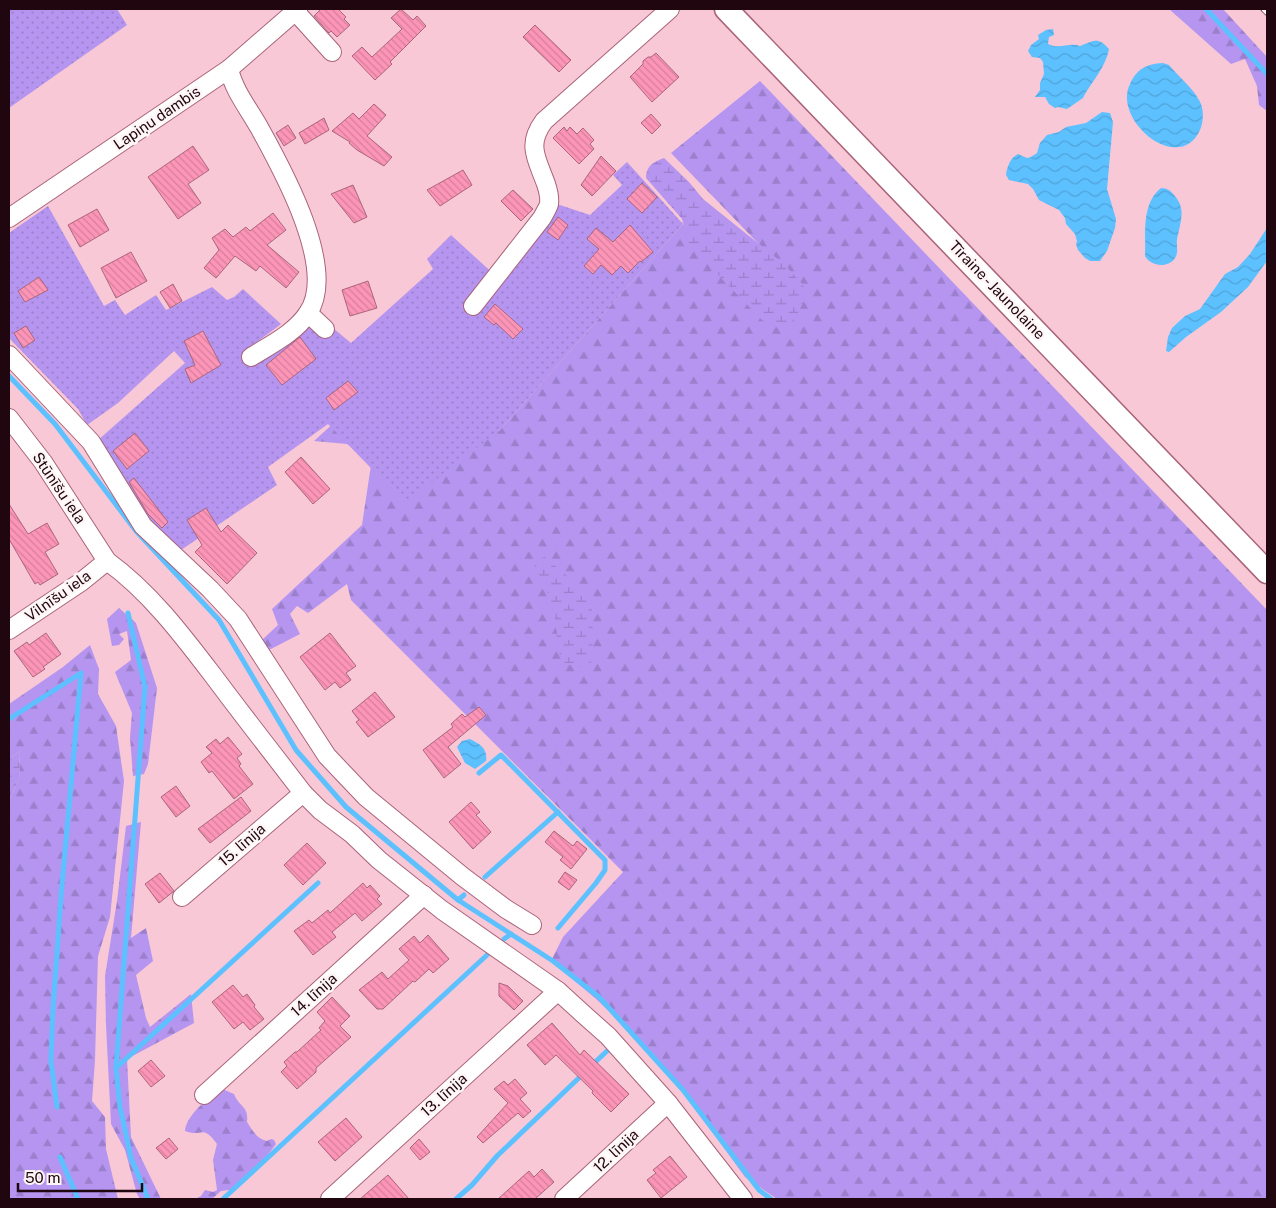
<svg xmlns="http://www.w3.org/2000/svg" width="1276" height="1208" font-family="'Public Sans',sans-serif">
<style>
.forest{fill:url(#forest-firs)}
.wetland{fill:url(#wetland-marsh)}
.garden{fill:url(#garden-dots)}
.water{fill:url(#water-waves)}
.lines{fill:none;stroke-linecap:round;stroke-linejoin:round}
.stream{stroke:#5dc0ff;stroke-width:5}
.building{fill:url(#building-back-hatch);stroke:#ab657c}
.minor-casing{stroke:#a9637a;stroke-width:20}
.major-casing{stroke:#a9637a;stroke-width:25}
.minor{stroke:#fff;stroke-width:18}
.major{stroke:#fff;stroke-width:22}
.rail-casing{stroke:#60404a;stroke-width:5.5}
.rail{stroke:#fef5f7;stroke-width:4;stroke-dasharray:11;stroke-linecap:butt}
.labels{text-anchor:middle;stroke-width:5;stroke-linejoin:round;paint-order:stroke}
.street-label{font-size:15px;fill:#1f060f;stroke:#fef5f7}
</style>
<defs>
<pattern id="forest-firs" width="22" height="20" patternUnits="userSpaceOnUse" patternTransform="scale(1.25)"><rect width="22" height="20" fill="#b595ef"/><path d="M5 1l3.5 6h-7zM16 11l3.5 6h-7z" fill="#9b7fcc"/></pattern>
<pattern id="wetland-marsh" width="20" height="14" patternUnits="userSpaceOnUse" patternTransform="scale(1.25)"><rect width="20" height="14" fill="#b595ef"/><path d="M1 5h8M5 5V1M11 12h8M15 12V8" fill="none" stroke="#9b7fcc"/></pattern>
<pattern id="garden-dots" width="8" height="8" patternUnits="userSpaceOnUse" patternTransform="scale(1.25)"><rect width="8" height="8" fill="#b595ef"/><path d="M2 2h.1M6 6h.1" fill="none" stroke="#9b7fcc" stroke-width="1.8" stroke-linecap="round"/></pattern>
<pattern id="water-waves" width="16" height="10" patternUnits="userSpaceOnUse" patternTransform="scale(1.25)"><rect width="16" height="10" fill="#5dc0ff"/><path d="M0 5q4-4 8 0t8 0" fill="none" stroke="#50a4d9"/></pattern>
<pattern id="building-back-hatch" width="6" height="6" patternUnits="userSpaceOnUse" patternTransform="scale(1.25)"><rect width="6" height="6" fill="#fc95b8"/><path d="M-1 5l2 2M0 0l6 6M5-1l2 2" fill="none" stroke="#d87f9d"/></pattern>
</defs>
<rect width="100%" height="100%" fill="#f8c8d6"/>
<g class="forest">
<path d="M1169 9H1223L1267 57V111L1259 105 1257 86 1245 59 1231 64Z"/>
<path d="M760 81 1267 610V1199H777L745 1177 669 1072 631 1032 595 998 551 961 563 937 623 872 351 600 347 584 308 613 297 606 290 614 300 634 267 651 262 640 278 625 272 609 362 525 371 465 366 452 347 444 314 441 337 420 499 431 683 224 764 321 801 288 671 153Z"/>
<path d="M119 608 136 623 157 688 148 764 144 774 133 776 130 737 132 713 115 672 131 660 127 631 119 634 124 639 119 645 112 646 107 619Z"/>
<path d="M90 645 99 669 98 694 116 726 124 781 110 917 98 956 95 1060 92 1101 105 1117 106 1149 118 1199H9V801L19 779 20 751 9 759V704L63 667Z"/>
<path d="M141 822 131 938 146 928 153 961 136 975 146 1018 150 1027 191 994 194 1023 127 1059 131 1137 161 1199H140L137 1194 125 1150 111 1124 106 1025 105 976 117 901 126 826Z"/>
<path d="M220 1088 234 1094C239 1107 249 1106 247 1122 252 1130 257 1139 267 1141L271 1139 274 1140 276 1144C265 1160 250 1173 237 1189L221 1191 212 1199H198L197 1198 201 1196 205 1190 213 1192 217 1190 213 1160 217 1144C202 1123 202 1138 185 1131 186 1115 209 1098 220 1088Z"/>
</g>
<g class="wetland">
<path d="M664 158 689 182 703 199 784 264 803 285 806 291 805 298 798 313 790 324 775 327 762 320 689 245 682 219 646 178C646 166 653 162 664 158Z"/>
<path d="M545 557 587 593C594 608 593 623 592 639 592 648 595 654 592 662L578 668 565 663 558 651 555 617 547 590 534 565 538 559Z"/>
<path d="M20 751 19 779 9 801V759Z"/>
</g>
<g class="garden">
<path d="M9 9H117L127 25 9 108Z"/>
<path d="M627 162 683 224 499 431 405 503 328 424 268 467 277 485 181 550 153 525 138 505 97 441 185 363 174 351 118 403 87 425 78 409 9 338V233L48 206 104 306 115 300 125 315 156 295 166 310 212 287 227 300 234 297 243 289 281 324 245 351 321 318 351 343 433 269 427 259 451 235 499 279 557 204 590 215 622 185 613 175Z"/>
</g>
<g class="water">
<path d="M1053 29 1054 35 1049 37 1048 44C1059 50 1069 42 1080 46 1093 41 1098 36 1109 49 1106 66 1094 79 1085 94L1083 98 1067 109 1058 107 1055 108 1049 104 1045 97H1035L1040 90V83L1044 74 1043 62 1040 58 1032 57 1028 51 1031 45 1039 39 1038 35 1046 30Z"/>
<path d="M1163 63 1169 65C1179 77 1192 87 1199 100 1204 108 1204 121 1200 130 1179 176 1112 120 1130 84 1137 69 1146 64 1163 63Z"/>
<path d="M1102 112 1110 113 1113 122 1107 189 1116 219 1115 228 1107 251 1100 261H1090L1085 258 1078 250 1076 244 1077 241 1075 234 1066 224 1065 218 1059 210 1039 200 1033 189 1028 184 1009 180 1006 175C1007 167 1010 158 1018 154L1027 158 1031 157 1037 153 1040 143 1047 135 1059 132 1066 127 1086 123Z"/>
<path d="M1161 188C1167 188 1171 191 1174 195 1187 209 1180 223 1177 239 1176 246 1179 252 1175 258 1168 269 1150 266 1145 256 1146 234 1141 204 1161 188Z"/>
<path d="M1267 228V261L1248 287 1221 312 1186 337 1169 352 1166 351 1168 337 1172 328 1185 316 1200 309 1225 274 1238 267 1250 254Z"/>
<path d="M470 739C480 744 488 749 486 761L475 769 465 763 457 747 462 741Z"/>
</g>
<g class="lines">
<g class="stream">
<path d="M1206 9 1267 74"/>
<path d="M9 376 55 424 136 531 219 620 296 750 346 807 458 900 553 961 599 997 683 1090 759 1190 771 1199"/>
<path d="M128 613 145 687 116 1068 120 1107 131 1158 148 1199"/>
<path d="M9 719 81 673"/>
<path d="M479 773 501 755 605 860V870L596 883 558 928"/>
<path d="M485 877 558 812"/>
<path d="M458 900 464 895"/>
<path d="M504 939 511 934"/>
<path d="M591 1066 607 1051"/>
<path d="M116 1068 318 883"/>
<path d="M57 1107 51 1061 53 1008 61 896 81 673"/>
<path d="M60 1157 78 1199"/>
<path d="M223 1199 487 955"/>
<path d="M456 1199 472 1185 497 1156 583 1074"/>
</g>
</g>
<g class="building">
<path d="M321 9H338L346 17 344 19 350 25 337 37 331 31 329 33 314 16Z"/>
<path d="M401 9 413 20 417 16 426 26 390 62 392 64 375 80 352 56 362 47 372 57 402 29 391 18Z"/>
<path d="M535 25 571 60 559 72 523 37Z"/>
<path d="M656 53 679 77 652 102 630 77 643 64V61L648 57H651Z"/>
<path d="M374 104 386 115 367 136 392 157 384 166 357 150 349 143 350 142 332 131 353 113 359 119Z"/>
<path d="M651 114 661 125 652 134 641 123Z"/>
<path d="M324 118 329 130 305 144 299 133Z"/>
<path d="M288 125 296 138 284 146 276 133Z"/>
<path d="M564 127 567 131 570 127 577 134 583 128 594 140 590 144 594 149 579 164 553 138Z"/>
<path d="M193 146 209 170 188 184 201 203 178 219 148 177Z"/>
<path d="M601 156 616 171 592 196 581 185Z"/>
<path d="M463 170 472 185 440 206 427 190Z"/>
<path d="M642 183 657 197 642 213 627 199Z"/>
<path d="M353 185 367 217 354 223 331 194Z"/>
<path d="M513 190 533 209 521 221 501 201Z"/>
<path d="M97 209 109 230 80 247 68 225Z"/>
<path d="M273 213 286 230 267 245 299 272 286 288 260 266 256 271 235 256 216 278 204 268 219 250 212 238 225 229 233 237 246 227 250 231Z"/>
<path d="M558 217 568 225 558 240 547 232Z"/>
<path d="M630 225 653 252 641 262 640 261 628 273 621 266 612 275 601 265 593 274 584 266 599 249 587 239 596 228 613 242Z"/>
<path d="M131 252 147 281 116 298 101 268Z"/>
<path d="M39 277 48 290 25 302 18 291Z"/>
<path d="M368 281 377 308 350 316 342 290Z"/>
<path d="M173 284 182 301 170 308 160 292Z"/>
<path d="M495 304 523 329 513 339 496 323 494 325 484 317Z"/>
<path d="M26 326 35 340 23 348 14 333Z"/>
<path d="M203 331 221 365 191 383 185 369 195 365 184 341Z"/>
<path d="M300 337 316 359 282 385 266 365Z"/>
<path d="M348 381 358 392 334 410 326 398Z"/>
<path d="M135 433 149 451 127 469 113 451Z"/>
<path d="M301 457 330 489 313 504 285 472Z"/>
<path d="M134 478 168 522 162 528 148 514 129 482Z"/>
<path d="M9 504 28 534 47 523 59 544 45 552 58 574 40 585 38 582 35 584 9 539Z"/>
<path d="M206 508 221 532 228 525 257 553 227 584 195 552 202 545 187 520Z"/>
<path d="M46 633 61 654 43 667 45 669 33 677 14 651 27 642 29 645Z"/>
<path d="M330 633 356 666 346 673 351 680 340 688 335 682 325 690 300 657Z"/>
<path d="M375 692 395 717 368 737 356 722 359 720 352 711Z"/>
<path d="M479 707 486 715 448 747 461 764 444 778 423 750 453 727 451 724 462 714 465 717Z"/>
<path d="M228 737 242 754 237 758 241 764 239 766 253 784 234 799 212 771 209 773 201 762 212 753 206 747 216 739 220 744Z"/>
<path d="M176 786 190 806 176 817 161 797Z"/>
<path d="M241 797 251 811 210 843 198 829Z"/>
<path d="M471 802 480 812 476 815 491 832 473 849 449 822Z"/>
<path d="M554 831 573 846 577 841 587 849 571 869 560 860 563 857 545 842Z"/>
<path d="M307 843 326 863 303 885 284 865Z"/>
<path d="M565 872 577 880 569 890 558 882Z"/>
<path d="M160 873 174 891 159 903 145 884Z"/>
<path d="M363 883 367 888 370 885 380 896 377 899 382 904 362 921 355 913 332 932 336 937 313 955 294 931 309 920 312 923 328 910 330 913Z"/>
<path d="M428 935 449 959 433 973 429 969 415 982 413 981 383 1009H377L359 990 382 972 388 979 409 960 399 949 414 936 420 943Z"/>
<path d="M499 983 508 986 523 1001 514 1010 499 996Z"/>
<path d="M233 985 243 997 247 994 255 1005 254 1007 264 1019 250 1030 243 1022 234 1029 212 1002Z"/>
<path d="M332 997 350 1016 340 1026 351 1037 316 1068V1072L297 1089 281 1072 287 1066 284 1062 295 1052H297L321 1030 319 1028 325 1021 317 1012Z"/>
<path d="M552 1023 580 1055 584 1050 629 1094 611 1112 592 1093 593 1091 556 1055 545 1065 527 1045Z"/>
<path d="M151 1060 165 1076 151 1087 138 1071Z"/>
<path d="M515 1079 527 1093 520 1099 531 1111 523 1118 518 1113 483 1143 477 1137 508 1103 494 1089 504 1081 508 1085Z"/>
<path d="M346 1118 362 1137 335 1161 318 1142Z"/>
<path d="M169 1138 178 1149 166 1159 156 1148Z"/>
<path d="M419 1139 430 1152 420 1160 410 1148Z"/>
<path d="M670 1156 687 1177 661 1198 647 1180 656 1173 653 1170Z"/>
<path d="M542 1169 554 1182 535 1199H498L529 1171 534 1177Z"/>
<path d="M388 1175 409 1199H360Z"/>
</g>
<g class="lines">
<defs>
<g id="minor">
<path d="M295 11 332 52"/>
<path d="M229 69C234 91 249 109 260 129 282 169 338 269 308 313 295 333 270 345 251 357"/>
<path d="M9 218 229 69 298 9"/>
<path d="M473 306 542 218C544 214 548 208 549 204 550 197 548 190 546 184 537 159 526 145 544 121L670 9"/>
<path d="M308 313 325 329"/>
<path d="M9 355 91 442 143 526 210 589 238 619 327 756 366 797 462 876 506 909 532 925"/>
<path d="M9 418 43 462 107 561C150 592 183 636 215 678 244 717 274 755 303 793L320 810 352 834 379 860 442 910 558 991 581 1012 608 1036 668 1103 743 1199"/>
<path d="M9 630 81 582 107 561"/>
<path d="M182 897 303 793"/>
<path d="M204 1095 424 895"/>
<path d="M330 1199 558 991"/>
<path d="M564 1199 668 1103"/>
</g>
<path id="major" d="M726 9 1267 572"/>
</defs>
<use href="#minor" class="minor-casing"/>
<use href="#major" class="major-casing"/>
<use href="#minor" class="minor"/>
<use href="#major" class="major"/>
<defs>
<path id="rail" d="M1263 9 1267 13"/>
</defs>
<use href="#rail" class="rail-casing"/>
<use href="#rail" class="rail"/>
</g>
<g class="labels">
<g class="street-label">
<text transform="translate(157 118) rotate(-34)" y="5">Lapiņu dambis</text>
<text transform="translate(997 290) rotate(46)" y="5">Tīraine - Jaunolaine</text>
<text transform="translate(59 488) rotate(56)" y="5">Stūnīšu iela</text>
<text transform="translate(58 596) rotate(-35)" y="5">Vilnīšu iela</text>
<text transform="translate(242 845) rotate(-41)" y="5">15. līnija</text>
<text transform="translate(314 995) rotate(-42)" y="5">14. līnija</text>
<text transform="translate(444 1095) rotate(-42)" y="5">13. līnija</text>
<text transform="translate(616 1151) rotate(-43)" y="5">12. līnija</text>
</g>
</g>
<rect width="1276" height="1208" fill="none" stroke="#1f060f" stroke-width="20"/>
<path d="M18 1183v8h124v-8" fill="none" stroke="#1f060f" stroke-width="2.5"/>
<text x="25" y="1183" font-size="15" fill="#1f060f" stroke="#fef5f7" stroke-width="4" paint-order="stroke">50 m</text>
</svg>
